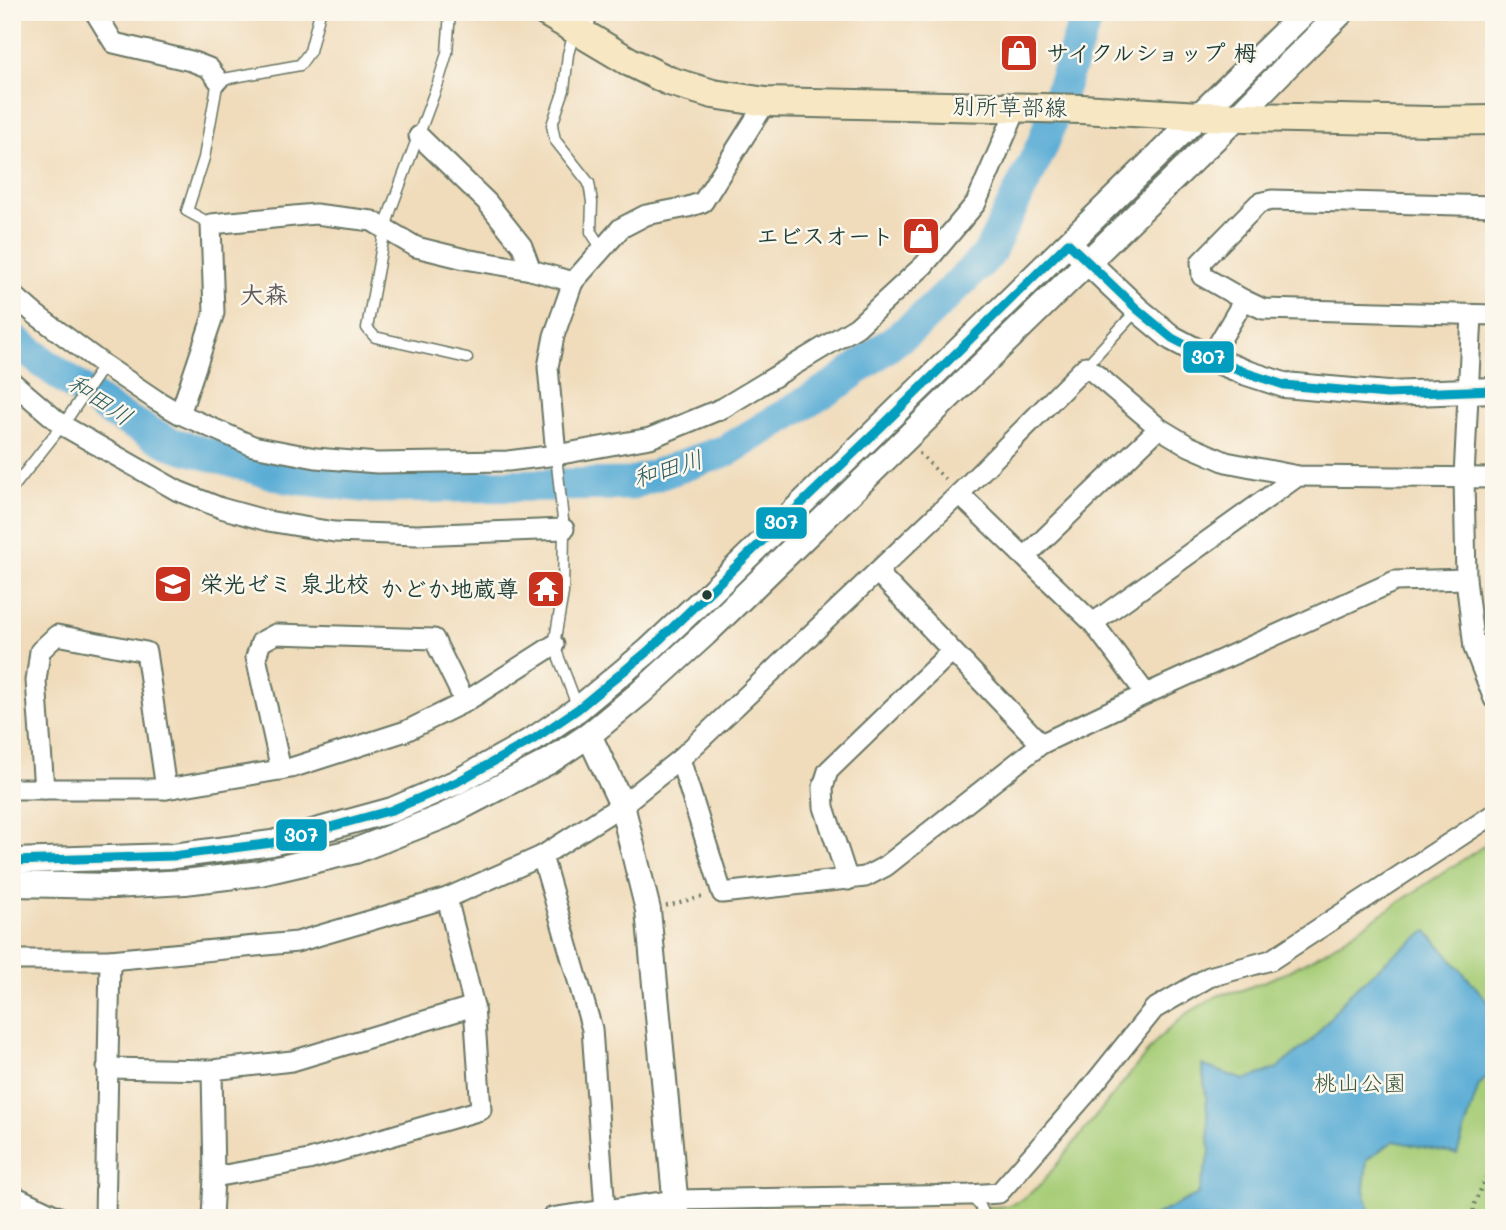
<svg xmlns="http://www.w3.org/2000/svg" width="1506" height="1230" font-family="Mali,'Klee One',sans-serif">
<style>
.green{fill:#a7cd78;stroke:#638556;stroke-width:2}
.water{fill:#59acd5;stroke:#3c7484;stroke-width:2}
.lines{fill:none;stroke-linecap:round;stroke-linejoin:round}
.river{stroke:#59acd5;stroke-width:33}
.service-casing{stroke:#687563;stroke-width:13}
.minor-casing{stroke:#687563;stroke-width:23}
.tertiary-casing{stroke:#687563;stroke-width:28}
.secondary-casing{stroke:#687563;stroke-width:32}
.path{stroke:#687563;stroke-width:3.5;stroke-dasharray:2 5;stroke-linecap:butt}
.service{stroke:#fff;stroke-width:10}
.minor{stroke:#fff;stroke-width:19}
.tertiary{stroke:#fff;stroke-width:24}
.secondary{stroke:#f7e8c3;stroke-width:28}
.bus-1-casing{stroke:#fbf7ec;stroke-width:14}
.bus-1{stroke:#039ebf;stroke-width:9}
.bus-dot{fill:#1f3d34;stroke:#fbf7ec;stroke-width:2.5}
.labels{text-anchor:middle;stroke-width:5;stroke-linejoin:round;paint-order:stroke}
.poi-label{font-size:23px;font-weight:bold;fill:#1f3d34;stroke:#fbf7ec;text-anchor:start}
.street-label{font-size:23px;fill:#1f3d34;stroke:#fbf7ec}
.park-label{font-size:23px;fill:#3a5a42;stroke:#fbf7ec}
.neighbourhood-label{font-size:24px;font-weight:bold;fill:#5f5b5c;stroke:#fbf7ec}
.water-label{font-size:24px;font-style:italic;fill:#305e64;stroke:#fbf7ec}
.line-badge{stroke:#fbf7ec;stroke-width:2.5}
.badge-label{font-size:19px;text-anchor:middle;font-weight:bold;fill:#fff}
</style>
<rect width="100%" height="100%" fill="#fbf7ec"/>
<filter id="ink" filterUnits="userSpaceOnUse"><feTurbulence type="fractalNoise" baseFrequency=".0143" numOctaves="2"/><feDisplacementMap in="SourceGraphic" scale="14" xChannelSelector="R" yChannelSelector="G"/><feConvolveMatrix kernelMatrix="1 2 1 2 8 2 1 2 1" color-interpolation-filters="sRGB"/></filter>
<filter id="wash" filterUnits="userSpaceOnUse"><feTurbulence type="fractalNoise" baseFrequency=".00686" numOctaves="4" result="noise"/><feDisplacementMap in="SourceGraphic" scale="28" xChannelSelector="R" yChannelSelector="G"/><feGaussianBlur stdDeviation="1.57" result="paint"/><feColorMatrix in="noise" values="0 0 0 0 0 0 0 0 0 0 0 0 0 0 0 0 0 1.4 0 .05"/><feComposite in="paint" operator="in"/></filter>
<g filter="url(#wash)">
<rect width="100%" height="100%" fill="#f0dcbb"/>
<path class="green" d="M1494 839V1218H986L980 1206C1011 1210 1019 1203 1041 1184L1159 1038 1186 1014 1219 995 1242 990 1283 974 1324 952Z"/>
<path class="water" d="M1427 931 1494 1008V1070L1479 1085 1457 1154 1394 1141 1367 1159 1364 1190 1372 1218H1150L1198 1194 1210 1153 1206 1096 1202 1065 1244 1080 1276 1069 1312 1040 1348 995 1393 955Z"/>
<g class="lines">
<path class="river" d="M12 338 40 360 113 413 170 443 286 477 373 487 630 484 728 450 838 383 918 323 988 255 1043 144 1085 21 1090 12"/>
</g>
</g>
<g filter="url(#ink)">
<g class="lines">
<defs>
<g id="service">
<path d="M450 12 447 53 438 83 391 209 385 229 367 328 375 337 467 358"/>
<path d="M574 33 568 54 564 90 552 125 555 140 589 183 592 202 591 232 602 249"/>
<path d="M583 33 595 12"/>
<path d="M211 224 187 211 204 158 218 80 300 65 310 51 320 12"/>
<path d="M1086 366 1137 310"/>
<path d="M556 455 564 529 563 593 554 645 578 708"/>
<path d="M12 489 67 419 104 365"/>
<path d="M970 1195 980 1206 986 1218"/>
</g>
<g id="minor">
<path d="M95 12 114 43 191 61 209 68 218 80"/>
<path d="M419 136 487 202 522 246 531 270"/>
<path d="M1494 206 1272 200 1259 203 1201 262 1202 276 1244 300 1263 309 1494 315"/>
<path d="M573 282 621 228 646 215 688 207 703 202 766 102"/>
<path d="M12 294 35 314 104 365 156 400 180 414 253 446 316 458 377 463 508 461 556 455 650 438 723 408 857 327 924 265 976 203 1017 108"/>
<path d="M1472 315 1464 477 1466 579 1474 648 1494 699"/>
<path d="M1210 358 1244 300"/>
<path d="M12 382 62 425 178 491 221 508 268 521 334 532 417 535 564 529"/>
<path d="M180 414 214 313 211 224 315 214 372 221 416 247 465 259 531 270 573 282 554 336 548 367 556 455"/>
<path d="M959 494 1093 623 1146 694"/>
<path d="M1025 557 1159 428"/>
<path d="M877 572 1041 744"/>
<path d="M1093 623 1298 476"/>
<path d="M1474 648 1494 643"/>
<path d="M680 759 722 893 865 877 886 866 1041 744 1146 694 1395 581 1466 579"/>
<path d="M281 770 256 657 261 642 276 634 434 639 465 702"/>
<path d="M12 789H166L291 768 406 731 465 702 554 645"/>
<path d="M44 789 36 681 40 651 57 635 146 652 166 789"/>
<path d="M542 856 592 1029 605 1210"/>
<path d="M848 880 824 807 823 787 828 771 952 651"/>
<path d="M12 960H110L297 942 447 898 542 856 622 805 680 759 959 494 1086 366 1159 428 1189 446 1226 462 1298 476 1494 478"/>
<path d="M107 1068 212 1070 292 1061 474 1006"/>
<path d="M214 1177 309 1160 481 1110 474 1006 447 898"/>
<path d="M12 1195 61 1218"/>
<path d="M105 1218 110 960"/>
<path d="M212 1218 214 1177 212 1070"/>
<path d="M551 1218 676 1200 969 1195 999 1193 1085 1095 1154 1009 1209 977 1271 960 1494 814"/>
</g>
<g id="tertiary">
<path d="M1076 251 1137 309 1172 338 1210 358 1247 373 1284 385 1387 394 1494 390"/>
<path d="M589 735 622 805 648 910 677 1218"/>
<path d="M12 861 173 856 272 843 392 810 457 782 534 739 578 709 648 651 709 594 1305 12"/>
<path d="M12 884 113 886 185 882 260 873 355 851 444 816 550 761 589 735 640 693 705 634 1238 116 1285 68 1342 12"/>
</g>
<path id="secondary" d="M546 12 630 62 669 81 713 94 766 102 1082 109 1200 116 1430 121 1494 120"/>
</defs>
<use href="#service" class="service-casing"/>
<use href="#minor" class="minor-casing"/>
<use href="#tertiary" class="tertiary-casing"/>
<use href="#secondary" class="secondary-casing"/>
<g class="path">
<path d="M919 453 946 480"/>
<path d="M666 906 706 896"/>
<path d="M1472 1218 1474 1205 1494 1158"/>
</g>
<use href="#service" class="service"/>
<use href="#minor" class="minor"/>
<use href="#tertiary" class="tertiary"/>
<use href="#secondary" class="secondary"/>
<defs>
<path id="bus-1" d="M12 861 173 856 272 843 392 810 457 782 534 739 578 709 648 651 882 426 1068 243 1137 309 1172 338 1210 358 1247 373 1284 385 1387 394 1494 390"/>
</defs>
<use href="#bus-1" class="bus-1-casing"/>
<use href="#bus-1" class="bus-1"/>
</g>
</g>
<defs>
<symbol id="shop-square" viewBox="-11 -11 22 22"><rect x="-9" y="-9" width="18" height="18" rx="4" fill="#c8321e" stroke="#fbf7ec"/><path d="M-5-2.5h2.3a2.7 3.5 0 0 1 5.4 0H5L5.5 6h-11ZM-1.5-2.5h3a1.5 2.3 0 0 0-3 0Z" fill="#fff"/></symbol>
<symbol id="school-square" viewBox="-11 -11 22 22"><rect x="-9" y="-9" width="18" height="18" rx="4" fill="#c8321e" stroke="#fbf7ec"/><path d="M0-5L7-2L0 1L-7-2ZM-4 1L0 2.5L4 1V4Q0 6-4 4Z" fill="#fff"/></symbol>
<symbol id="temple-square" viewBox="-11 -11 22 22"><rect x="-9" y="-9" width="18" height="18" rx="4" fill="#c8321e" stroke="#fbf7ec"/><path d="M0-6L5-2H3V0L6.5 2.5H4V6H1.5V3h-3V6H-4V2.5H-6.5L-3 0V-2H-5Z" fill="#fff"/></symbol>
</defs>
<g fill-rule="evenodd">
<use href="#shop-square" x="997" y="31" width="44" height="44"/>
<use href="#shop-square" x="899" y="214" width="44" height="44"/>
<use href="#school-square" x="151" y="562" width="44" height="44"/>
<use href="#temple-square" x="524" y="567" width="44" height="44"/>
</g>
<circle class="bus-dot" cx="707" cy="595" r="6"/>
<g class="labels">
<g class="poi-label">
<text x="1046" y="61">サイクルショップ 栂</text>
<text x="894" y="244" text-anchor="end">エビスオート</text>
<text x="200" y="592">栄光ゼミ 泉北校</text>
<text x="519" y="597" text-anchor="end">かどか地蔵尊</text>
</g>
<g class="street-label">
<text transform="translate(1010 107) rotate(1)" y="8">別所草部線</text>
</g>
<g class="park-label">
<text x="1360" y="1091">桃山公園</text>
</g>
<g class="neighbourhood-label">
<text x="264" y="303">大森</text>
</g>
<g class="water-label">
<text transform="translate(100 400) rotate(34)" y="8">和田川</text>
<text transform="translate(668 469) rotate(-17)" y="8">和田川</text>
</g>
</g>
<g class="line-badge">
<rect x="1182" y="340" width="53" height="34" rx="7" fill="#039ebf"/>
<rect x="755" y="506" width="53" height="34" rx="7" fill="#039ebf"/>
<rect x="275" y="818" width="53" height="34" rx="7" fill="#039ebf"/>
</g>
<g class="badge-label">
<text x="1208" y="364">307</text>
<text x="781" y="529">307</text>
<text x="301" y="842">307</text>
</g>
<rect width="1506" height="1230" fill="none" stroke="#fbf7ec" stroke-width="42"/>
</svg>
